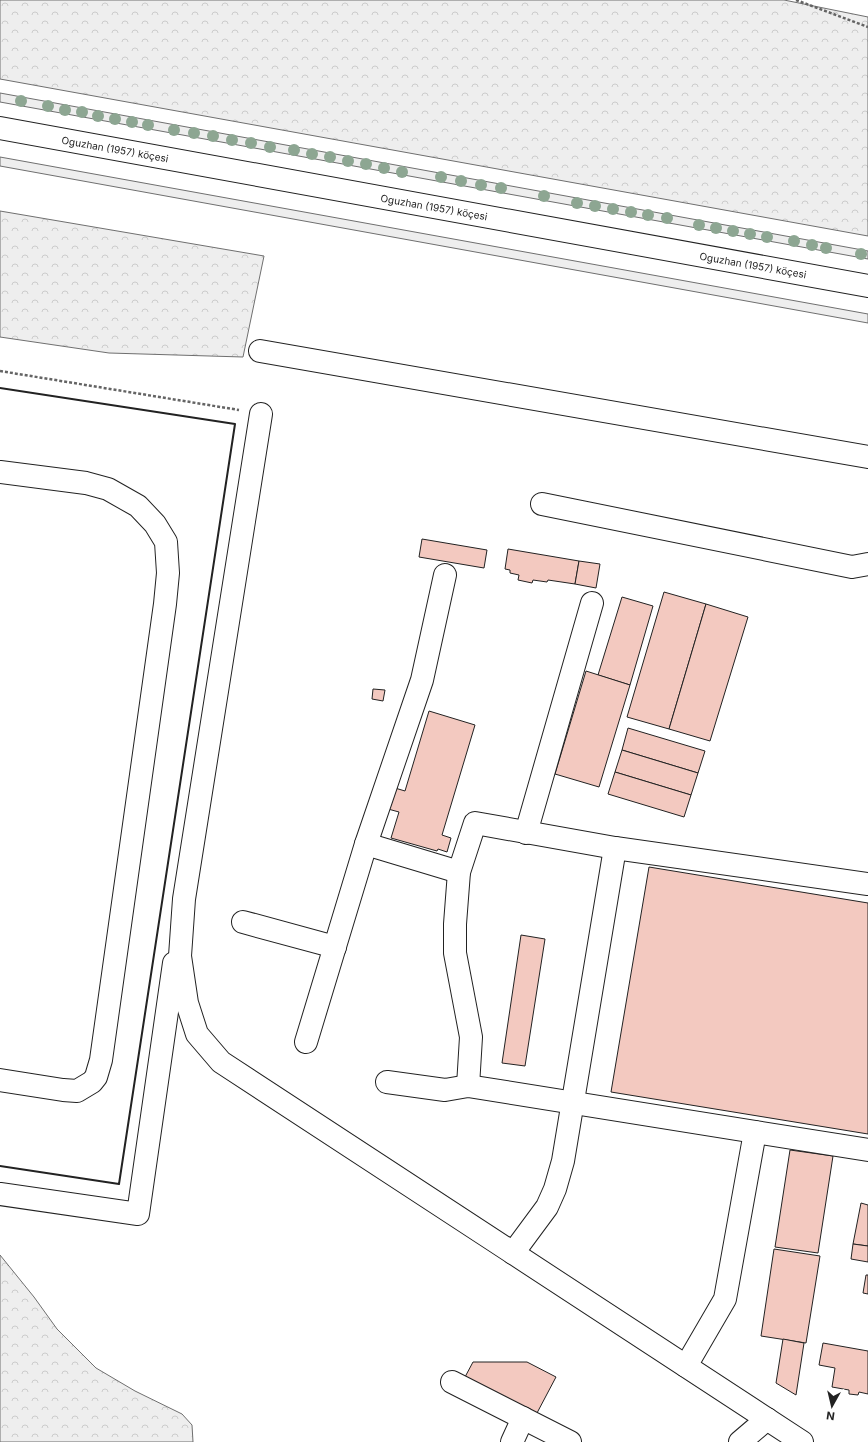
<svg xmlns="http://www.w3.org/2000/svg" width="868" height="1442" font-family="Inter,sans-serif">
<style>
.grass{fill:#eee;stroke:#6f6f6f}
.forest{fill:url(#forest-crowns);stroke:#6f6f6f}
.building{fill:#f3c9c0;stroke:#222}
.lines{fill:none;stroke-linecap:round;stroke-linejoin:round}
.minor-casing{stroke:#222;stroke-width:24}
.major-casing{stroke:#222;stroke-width:24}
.path{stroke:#646464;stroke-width:2.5;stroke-dasharray:3 2;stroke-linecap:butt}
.minor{stroke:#fff;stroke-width:22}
.major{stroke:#fff;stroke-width:22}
.wall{stroke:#222;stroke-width:2}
.tree{fill:#8da692}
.labels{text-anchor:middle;stroke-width:3;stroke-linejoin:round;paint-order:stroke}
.street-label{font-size:10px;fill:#222;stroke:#fff}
</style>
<defs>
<pattern id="forest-crowns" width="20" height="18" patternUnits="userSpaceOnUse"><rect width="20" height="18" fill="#eee"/><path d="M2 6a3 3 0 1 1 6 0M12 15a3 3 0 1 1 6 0" fill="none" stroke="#ccc"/></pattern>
</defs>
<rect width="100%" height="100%" fill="#fff"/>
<g class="grass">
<path d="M0 93 868 251V259L0 102Z"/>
<path d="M0 157 868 314V323L0 166Z"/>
</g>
<g class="forest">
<path d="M0 0H784L868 17V236L0 79Z"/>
<path d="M0 211 264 256 243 357 109 353 0 337Z"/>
<path d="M0 1255 34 1297 57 1329 96 1368 135 1391 182 1414 192 1425 193 1442H0Z"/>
</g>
<g class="building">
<path d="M422 539 487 550 484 568 419 557Z"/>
<path d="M508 549 579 561 575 584 548 580 547 582 533 580 532 583 518 580 519 575 510 573V570L505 569Z"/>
<path d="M579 561 600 564 596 588 575 584Z"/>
<path d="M664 592 706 604 669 729 627 717Z"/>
<path d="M622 597 653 606 630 685 598 675Z"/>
<path d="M706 604 748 617 710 741 669 729Z"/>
<path d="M586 671 630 685 599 787 555 774Z"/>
<path d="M373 689 385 690 383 701 372 699Z"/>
<path d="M429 711 475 725 442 835 451 838 447 852 438 849 437 851 391 838 399 812 388 809 395 788 405 791Z"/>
<path d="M628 728 705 751 698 773 622 750Z"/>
<path d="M622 750 698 773 691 795 615 772Z"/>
<path d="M615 772 691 795 684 817 608 794Z"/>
<path d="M649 867 868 903V1134L611 1092Z"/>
<path d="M521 935 545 939 525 1066 502 1063Z"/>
<path d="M790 1150 833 1156 818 1253 775 1247Z"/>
<path d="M861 1203 868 1205V1246L853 1244Z"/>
<path d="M853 1244 868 1246V1262L851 1259Z"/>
<path d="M774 1249 820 1256 806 1343 761 1336Z"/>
<path d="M866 1275H868V1294L863 1293Z"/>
<path d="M783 1339 804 1343 796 1395 776 1383Z"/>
<path d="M823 1343 868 1351V1394L859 1392 858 1395 849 1394V1390L832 1387 835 1368 819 1365Z"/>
<path d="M473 1362H527L556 1377 537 1413 465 1377Z"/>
</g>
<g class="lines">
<defs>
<g id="minor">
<path d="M260 351 868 457"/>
<path d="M261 414 184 899 180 956 187 1003 197 1034 221 1062 802 1442"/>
<path d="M0 472 86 483 108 489 138 506 155 524 166 542 168 573 165 604 101 1060 96 1077 92 1082 77 1091 63 1090 0 1080"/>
<path d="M542 504 852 567 868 564"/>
<path d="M526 833 592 603"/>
<path d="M366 844 459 872"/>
<path d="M243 922 335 947"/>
<path d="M306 1042 366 844 422 680 445 575"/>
<path d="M387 1082 445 1090 468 1086 868 1150"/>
<path d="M468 1086 471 1037 455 953V924L459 872 475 823 615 848 868 884"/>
<path d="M0 1194 138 1214 174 963"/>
<path d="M513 1253 547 1207 555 1189 563 1161 615 848"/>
<path d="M686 1366 725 1299 755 1132"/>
<path d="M452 1382 570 1442"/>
<path d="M512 1442 523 1418"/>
<path d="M740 1442 767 1419"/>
</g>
<path id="major" d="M0 128 868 286"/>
</defs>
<use href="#minor" class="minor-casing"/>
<use href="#major" class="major-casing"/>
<g class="path">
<path d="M796 0 868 27"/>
<path d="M0 371 239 410"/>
</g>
<use href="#minor" class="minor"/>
<use href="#major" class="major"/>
<path class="wall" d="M0 388 235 424 119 1184 0 1166"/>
</g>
<g class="tree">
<circle cx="21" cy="101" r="6"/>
<circle cx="48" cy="106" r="6"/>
<circle cx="65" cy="110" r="6"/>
<circle cx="82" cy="112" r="6"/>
<circle cx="98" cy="116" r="6"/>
<circle cx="115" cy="119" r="6"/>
<circle cx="132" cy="122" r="6"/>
<circle cx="148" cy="125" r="6"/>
<circle cx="174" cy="130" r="6"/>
<circle cx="194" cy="133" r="6"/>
<circle cx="213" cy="136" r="6"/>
<circle cx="232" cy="140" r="6"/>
<circle cx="251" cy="143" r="6"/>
<circle cx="270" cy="147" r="6"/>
<circle cx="294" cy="150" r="6"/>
<circle cx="312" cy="154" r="6"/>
<circle cx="330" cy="157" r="6"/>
<circle cx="348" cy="161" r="6"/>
<circle cx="366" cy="164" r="6"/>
<circle cx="384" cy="168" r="6"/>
<circle cx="402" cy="172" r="6"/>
<circle cx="441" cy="177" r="6"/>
<circle cx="461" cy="181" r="6"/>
<circle cx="481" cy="185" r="6"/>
<circle cx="501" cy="188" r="6"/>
<circle cx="544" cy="196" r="6"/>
<circle cx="577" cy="203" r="6"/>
<circle cx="595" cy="206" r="6"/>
<circle cx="613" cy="209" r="6"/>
<circle cx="631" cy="212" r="6"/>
<circle cx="648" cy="215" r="6"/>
<circle cx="667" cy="218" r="6"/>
<circle cx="699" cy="225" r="6"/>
<circle cx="716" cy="228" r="6"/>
<circle cx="733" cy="231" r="6"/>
<circle cx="750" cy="234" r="6"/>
<circle cx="767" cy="237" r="6"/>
<circle cx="794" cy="241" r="6"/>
<circle cx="812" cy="245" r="6"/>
<circle cx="826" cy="248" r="6"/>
<circle cx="861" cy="254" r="6"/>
</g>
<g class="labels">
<g class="street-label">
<text transform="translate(115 149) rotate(10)" y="4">Oguzhan (1957) köçesi</text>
<text transform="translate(434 207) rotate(10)" y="4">Oguzhan (1957) köçesi</text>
<text transform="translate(753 265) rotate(10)" y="4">Oguzhan (1957) köçesi</text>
</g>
</g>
<g transform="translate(832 1406) rotate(188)" stroke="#ffffff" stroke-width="3" paint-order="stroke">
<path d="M0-3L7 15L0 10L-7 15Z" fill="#222222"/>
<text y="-6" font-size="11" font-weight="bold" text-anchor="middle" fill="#222222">N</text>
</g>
</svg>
